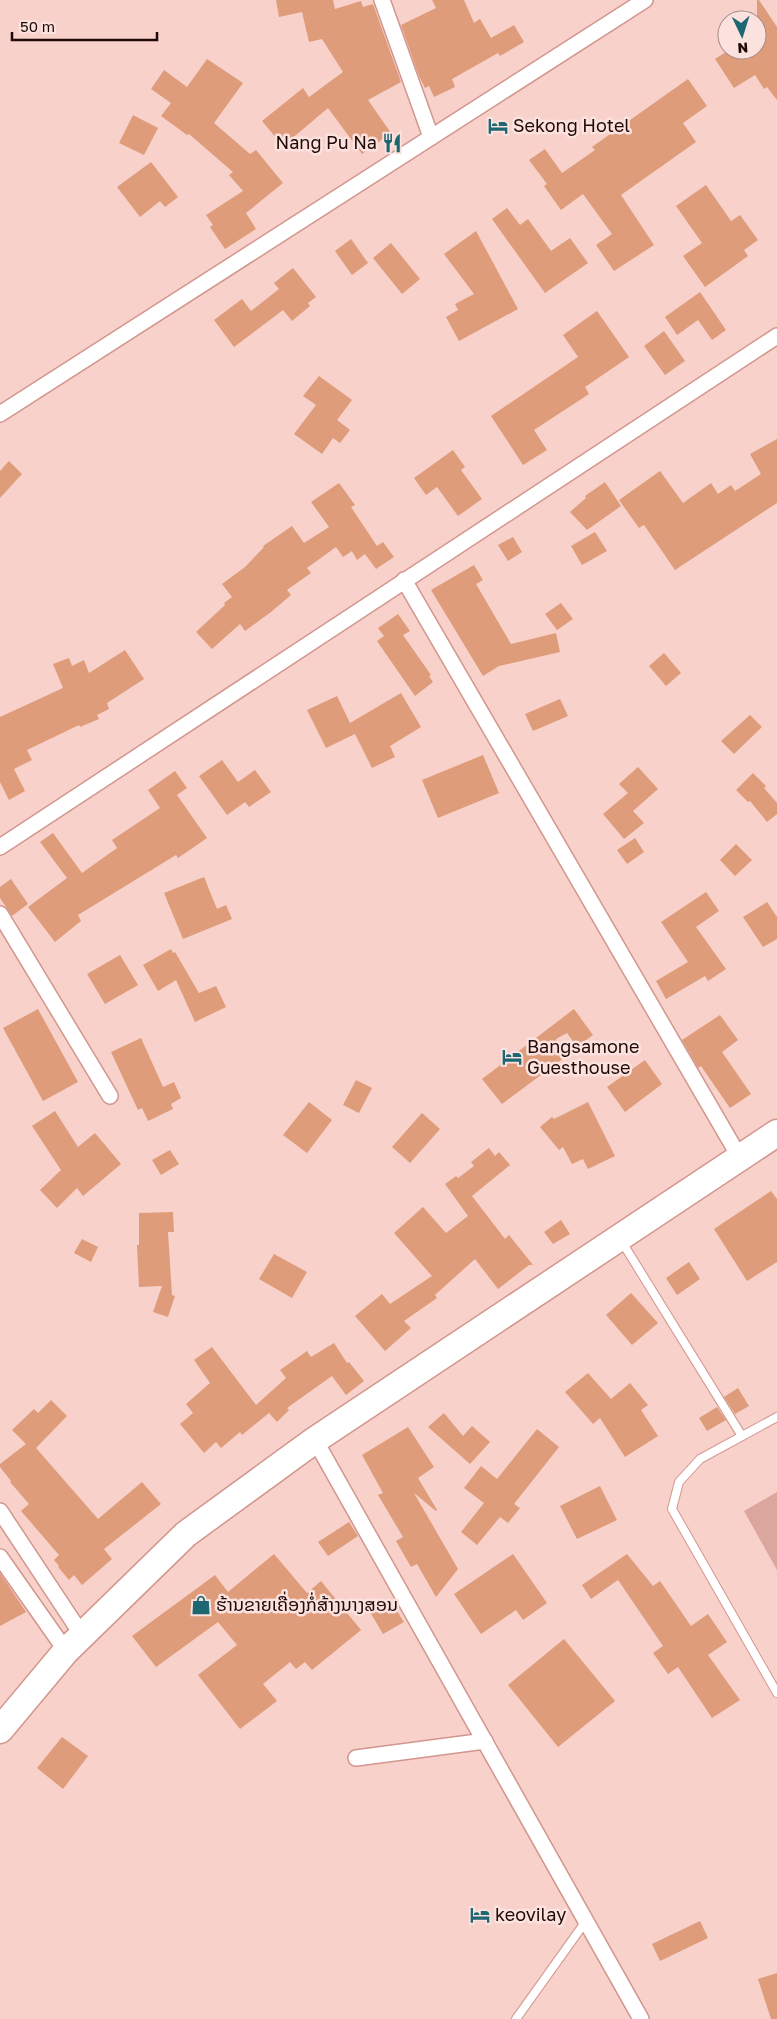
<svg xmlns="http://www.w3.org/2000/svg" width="777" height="2019" font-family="'Golos Text','Noto Sans Lao',sans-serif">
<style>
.green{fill:#daa69e}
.building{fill:#de9c7a}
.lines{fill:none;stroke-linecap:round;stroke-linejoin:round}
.service-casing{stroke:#d3968d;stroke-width:10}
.minor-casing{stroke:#d3968d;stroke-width:18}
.trunk-casing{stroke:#d3968d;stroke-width:29}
.service{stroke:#fff;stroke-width:8}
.minor{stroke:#fff;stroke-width:15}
.trunk{stroke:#fff;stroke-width:26}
.labels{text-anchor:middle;stroke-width:5;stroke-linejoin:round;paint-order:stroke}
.poi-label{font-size:18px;fill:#1f0a08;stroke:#fce2de;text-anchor:start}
</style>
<rect width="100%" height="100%" fill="#f8d1cb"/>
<path class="green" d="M777 1492V1570L744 1511Z"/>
<g class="building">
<path d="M276 0H333L335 9 361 1 363 7 373 4 401 82 368 100 391 133 362 154 328 108 283 146 262 121 303 88 309 97 343 72 322 39 309 42 302 12 279 17Z"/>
<path d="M432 0H464L474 23 480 19 491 38 514 25 524 42 500 56 498 53 452 79 455 87 434 97 429 86 425 88 419 76 401 25 436 8Z"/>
<path d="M757 0H759L777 27V100L767 87 764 89 755 75 734 88 715 59 729 50H757Z"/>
<path d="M207 59 243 83 214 123 250 154 256 150 283 183 246 213 256 229 225 249 210 227 213 225 206 215 243 191 229 175 233 172 189 134 187 135 161 116 171 103 151 89 164 70 187 87Z"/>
<path d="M688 79 707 106 683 123 696 142 621 195 654 245 614 271 596 245 612 234 583 194 561 210 544 186 547 184 529 160 545 149 562 173 595 150 592 147Z"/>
<path d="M133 115 158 128 144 155 119 143Z"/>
<path d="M151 162 178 197 165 207 160 201 140 217 117 187Z"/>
<path d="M706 185 731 221 740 215 758 240 744 250 748 256 705 287 683 256 702 243 676 206Z"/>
<path d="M507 208 520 225 528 219 551 251 570 238 588 263 545 293 492 219Z"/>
<path d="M476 231 518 309 459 341 446 317 458 310 455 304 474 294 444 254Z"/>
<path d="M351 239 368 263 352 275 335 251Z"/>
<path d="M391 243 420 279 402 294 373 258Z"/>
<path d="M293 268 316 297 308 303 310 306 292 321 283 310 234 347 214 320 242 299 251 311 279 289 274 283Z"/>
<path d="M700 292 726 330 712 340 698 320 677 335 665 317Z"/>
<path d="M597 311 629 357 585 387 589 394 534 430 547 450 523 465 491 416 578 357 563 335Z"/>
<path d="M664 331 685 361 665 375 644 346Z"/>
<path d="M319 376 352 400 337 420 350 430 340 443 333 438 322 454 294 434 316 405 303 396Z"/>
<path d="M777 439V503L675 570 644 525 639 528 619 500 660 471 683 503 711 483 718 494 731 485 735 491 761 474 750 454Z"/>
<path d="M453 450 465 467 461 470 482 499 458 516 437 487 426 495 414 478Z"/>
<path d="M9 461 22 474 0 498V471Z"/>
<path d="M605 482 621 506 587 530 570 512 586 498 585 496Z"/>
<path d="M339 483 355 505 351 507 377 546 383 542 394 557 376 569 365 554 357 560 352 551 343 557 336 547 307 568 311 573 287 590 291 595 271 612 245 631 240 624 212 649 196 632 225 605 224 603 232 597 222 584 245 567 264 547 263 546 292 526 304 543 329 527 311 502Z"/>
<path d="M595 532 607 551 582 565 571 546Z"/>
<path d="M513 537 522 552 508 561 498 545Z"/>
<path d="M474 565 483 580 476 584 511 644 556 633 560 652 499 666 483 676 431 590Z"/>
<path d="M561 603 573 619 557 630 545 614Z"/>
<path d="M398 614 410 631 403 635 431 675 429 676 433 682 415 696 377 641 384 636 378 628Z"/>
<path d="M125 650 144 679 107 703 109 709 97 715 99 719 80 727 79 725 27 750 32 760 14 769 25 791 9 800 0 782V717L63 688 53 664 69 658 72 666 84 660 89 673Z"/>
<path d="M664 653 681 673 666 686 649 666Z"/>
<path d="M401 693 421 727 390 746 395 757 372 768 355 734 326 748 307 710 337 696 350 723Z"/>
<path d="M560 699 568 716 533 731 525 714Z"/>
<path d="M750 715 762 727 734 754 721 741Z"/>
<path d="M483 755 499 793 438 818 422 780Z"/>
<path d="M222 760 238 782 255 770 271 792 249 807 245 802 227 815 199 776Z"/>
<path d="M638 767 658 789 633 811 644 823 624 839 603 814 628 793 619 784Z"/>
<path d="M175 771 187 788 177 795 207 838 178 858 176 855 78 915 81 921 55 942 28 907 67 878 40 842 53 833 82 873 117 848 112 840 160 808 148 790Z"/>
<path d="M753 773 766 786 764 788 777 803V814L767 822 750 801 748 802 736 790Z"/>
<path d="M635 838 644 852 627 864 617 850Z"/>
<path d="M736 844 752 860 735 876 720 860Z"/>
<path d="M204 877 217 909 226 905 232 919 183 939 164 893Z"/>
<path d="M11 879 28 904 12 916 0 898V887Z"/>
<path d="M706 892 719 911 696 927 726 969 708 981 705 976 666 999 656 981 688 962 661 922Z"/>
<path d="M767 902 777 917V939L763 947 743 917Z"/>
<path d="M171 949 173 953 175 952 199 993 216 986 226 1007 195 1022 176 980 158 991 143 965Z"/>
<path d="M120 955 138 985 105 1004 87 974Z"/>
<path d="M38 1009 78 1082 43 1101 3 1028Z"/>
<path d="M574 1009 593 1035 577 1047 567 1033 556 1039 565 1057 502 1104 482 1079Z"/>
<path d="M720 1015 738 1040 722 1052 751 1094 730 1108 701 1066 698 1068 682 1040Z"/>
<path d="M141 1038 163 1087 174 1082 181 1098 171 1104 173 1109 148 1121 142 1108 138 1110 111 1052Z"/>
<path d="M645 1060 662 1084 625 1112 607 1087Z"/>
<path d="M356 1080 372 1088 359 1113 343 1105Z"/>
<path d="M309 1102 332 1120 307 1153 283 1135Z"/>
<path d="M588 1102 615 1156 588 1169 583 1159 572 1164 563 1147 559 1150 540 1127 552 1117 554 1119Z"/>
<path d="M55 1111 78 1147 95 1133 121 1164 83 1196 77 1188 57 1208 40 1190 61 1170 32 1126Z"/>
<path d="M422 1113 440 1129 410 1163 392 1147Z"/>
<path d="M489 1148 495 1156 499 1152 510 1165 472 1196 505 1239 509 1235 533 1265H529L498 1289 475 1259 435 1295 437 1298 404 1321 411 1328 385 1351 355 1316 382 1294 390 1304 432 1276 394 1233 423 1207 446 1233 468 1216 445 1184 456 1176 458 1178 474 1166 471 1162Z"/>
<path d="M170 1150 179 1164 161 1175 152 1160Z"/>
<path d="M771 1191 777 1199V1262L747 1281 714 1229Z"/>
<path d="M173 1212 174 1232H168L172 1295 175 1296 168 1317 153 1312 162 1286 139 1287 137 1245H139V1213Z"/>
<path d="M561 1220 570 1234 553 1244 544 1232Z"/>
<path d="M82 1239 98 1247 91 1262 74 1253Z"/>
<path d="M274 1254 307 1272 292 1298 259 1279Z"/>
<path d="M689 1262 700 1279 677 1295 666 1278Z"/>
<path d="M631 1293 658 1323 632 1345 606 1315Z"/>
<path d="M334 1343 347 1363 349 1362 364 1381 346 1395 332 1376 287 1408 289 1410 277 1422 269 1413 242 1435 240 1432 221 1448 216 1442 204 1453 180 1424 193 1413 186 1404 210 1383 194 1360 212 1347 256 1405 286 1378 280 1370 307 1351 311 1357Z"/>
<path d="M588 1373 611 1399 630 1383 648 1405 641 1410 658 1436 625 1457 600 1418 593 1424 565 1392Z"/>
<path d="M738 1388 749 1406 735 1414 724 1397Z"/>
<path d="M51 1400 67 1416 36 1448 98 1519 142 1482 161 1504 104 1549 112 1559 82 1585 74 1575 69 1580 58 1567 59 1566 54 1560 59 1555 21 1511 29 1504 10 1482 11 1481 0 1467V1464L26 1444 12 1430 34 1409 38 1413Z"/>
<path d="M717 1407 726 1420 707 1431 699 1418Z"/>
<path d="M444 1413 463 1436 472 1426 490 1442 470 1464 428 1427Z"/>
<path d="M408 1427 434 1467 418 1478 437 1510 436 1511 414 1493 458 1569 436 1597 417 1564 411 1567 396 1541 403 1537 378 1495 383 1493 362 1455Z"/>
<path d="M537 1429 559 1447 514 1504 520 1508 508 1523 500 1517 477 1545 461 1532 484 1503 464 1488 481 1466 497 1479Z"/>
<path d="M600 1486 617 1520 577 1539 560 1506Z"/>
<path d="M349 1522 358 1536 328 1556 318 1542Z"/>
<path d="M274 1554 307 1593 321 1581 361 1630 312 1670 305 1662 296 1669 290 1662 263 1684 277 1701 240 1729 198 1675 237 1645 218 1622 156 1667 132 1636 215 1575 228 1592Z"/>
<path d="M513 1554 547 1603 523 1620 516 1610 481 1634 454 1594Z"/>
<path d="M627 1554 653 1586 660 1581 691 1626 708 1614 727 1642 708 1655 740 1700 712 1718 678 1667 668 1674 653 1653 663 1646 618 1580 591 1599 582 1585Z"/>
<path d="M0 1573 26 1612 0 1626Z"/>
<path d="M390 1600 404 1622 383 1634 370 1612Z"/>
<path d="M564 1639 615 1701 558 1747 508 1685Z"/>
<path d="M62 1737 88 1756 63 1789 37 1768Z"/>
<path d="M700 1921 708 1938 660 1961 652 1944Z"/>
<path d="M777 1973V2019H771L758 1979Z"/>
</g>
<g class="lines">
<defs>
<g id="service">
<path d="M622 1242 742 1436"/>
<path d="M777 1417 700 1459 679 1482 672 1509 777 1693"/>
<path d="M516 2019 586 1921"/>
</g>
<g id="minor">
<path d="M382 0 431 137"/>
<path d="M0 414 645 0"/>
<path d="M404 580 740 1158"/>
<path d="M0 847 777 336"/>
<path d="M0 914 110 1096"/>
<path d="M315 1440 641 2019"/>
<path d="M0 1511 82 1635"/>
<path d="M0 1557 66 1651"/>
<path d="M356 1758 485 1741"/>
</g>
<path id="trunk" d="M0 1730 66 1651 186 1534 315 1440 777 1133"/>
</defs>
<use href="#service" class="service-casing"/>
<use href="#minor" class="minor-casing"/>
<use href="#trunk" class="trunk-casing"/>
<use href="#service" class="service"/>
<use href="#minor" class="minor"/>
<use href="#trunk" class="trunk"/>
</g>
<defs>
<symbol id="hotel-bare" viewBox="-9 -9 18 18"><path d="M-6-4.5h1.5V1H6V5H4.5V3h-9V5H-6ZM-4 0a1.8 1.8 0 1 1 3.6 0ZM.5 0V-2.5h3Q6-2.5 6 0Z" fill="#1d6772" stroke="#fce2de" stroke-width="2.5" paint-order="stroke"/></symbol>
<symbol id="restaurant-bare" viewBox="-9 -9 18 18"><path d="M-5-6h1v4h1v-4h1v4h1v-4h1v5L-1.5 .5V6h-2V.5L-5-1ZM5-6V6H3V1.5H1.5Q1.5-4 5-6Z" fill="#1d6772" stroke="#fce2de" stroke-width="2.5" paint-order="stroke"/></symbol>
<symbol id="shop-bare" viewBox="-9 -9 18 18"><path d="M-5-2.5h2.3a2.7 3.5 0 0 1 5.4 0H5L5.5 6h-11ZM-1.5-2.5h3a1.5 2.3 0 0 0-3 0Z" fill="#1d6772" stroke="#fce2de" stroke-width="2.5" paint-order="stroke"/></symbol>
</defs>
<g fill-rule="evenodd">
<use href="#hotel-bare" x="484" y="112" width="28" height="28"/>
<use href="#restaurant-bare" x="378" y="129" width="28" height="28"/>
<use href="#hotel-bare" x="498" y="1043" width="28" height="28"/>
<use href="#shop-bare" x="187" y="1591" width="28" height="28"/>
<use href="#hotel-bare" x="466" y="1901" width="28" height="28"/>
</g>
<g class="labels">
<g class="poi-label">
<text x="513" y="132">Sekong Hotel</text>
<text x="377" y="149" text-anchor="end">Nang Pu Na</text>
<text x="527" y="1053">Bangsamone<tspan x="527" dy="21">Guesthouse</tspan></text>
<text x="216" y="1611">ຮ້ານຂາຍເຄື່ອງກໍ່ສ້າງນາງສອນ</text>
<text x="495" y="1921">keovilay</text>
</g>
</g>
<g transform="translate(742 35) rotate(176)"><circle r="24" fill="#fce2de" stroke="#a48c88"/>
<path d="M0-4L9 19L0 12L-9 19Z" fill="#1d6772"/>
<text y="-8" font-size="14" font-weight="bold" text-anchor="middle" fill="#1f0a08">N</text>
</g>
<path d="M12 32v8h145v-8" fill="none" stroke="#1f0a08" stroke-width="2.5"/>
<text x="20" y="32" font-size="15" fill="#1f0a08" stroke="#fce2de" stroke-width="4" paint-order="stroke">50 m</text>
</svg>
